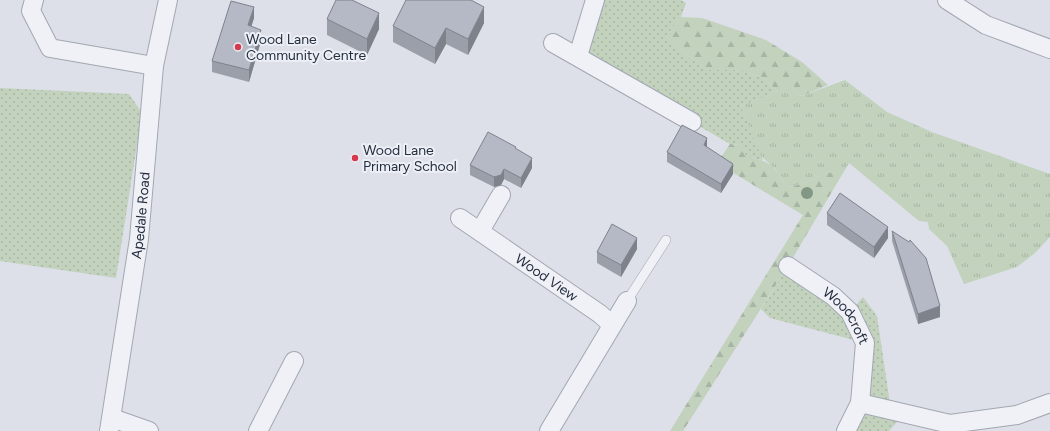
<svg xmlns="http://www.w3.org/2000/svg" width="1050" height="431" font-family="Figtree,sans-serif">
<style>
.grass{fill:url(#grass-dots)}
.forest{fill:url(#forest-firs)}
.park{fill:url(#park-tufts)}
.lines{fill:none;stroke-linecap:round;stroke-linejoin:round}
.service-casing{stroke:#a2a7b2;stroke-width:10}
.minor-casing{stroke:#a2a7b2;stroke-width:20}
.service{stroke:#eff1f6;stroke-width:9}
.minor{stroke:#eff1f6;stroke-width:18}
.tree{fill:#829784}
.wall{fill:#9b9fa9}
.shaded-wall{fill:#7e828a}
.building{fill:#b4b9c5;stroke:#7e828a}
.poi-dot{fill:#d5394b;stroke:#eceff5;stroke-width:1.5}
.labels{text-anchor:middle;stroke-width:4;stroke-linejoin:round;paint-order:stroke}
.poi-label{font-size:14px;fill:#252e3f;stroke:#eceff5;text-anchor:start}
.street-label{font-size:14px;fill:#252e3f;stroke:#eceff5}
</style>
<defs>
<pattern id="grass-dots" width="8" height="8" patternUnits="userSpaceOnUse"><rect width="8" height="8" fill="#c2d2bd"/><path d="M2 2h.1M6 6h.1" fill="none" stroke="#a7b5a4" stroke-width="1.8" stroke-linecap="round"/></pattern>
<pattern id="forest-firs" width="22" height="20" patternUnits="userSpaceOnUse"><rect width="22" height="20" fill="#c2d2bd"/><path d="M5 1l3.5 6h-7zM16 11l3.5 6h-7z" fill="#a7b5a4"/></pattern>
<pattern id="park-tufts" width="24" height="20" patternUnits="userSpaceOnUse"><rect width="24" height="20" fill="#c2d2bd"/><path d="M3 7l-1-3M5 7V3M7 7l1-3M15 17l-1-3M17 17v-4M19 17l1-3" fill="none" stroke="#a7b5a4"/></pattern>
</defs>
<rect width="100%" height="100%" fill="#dde0e8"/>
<g class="grass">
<path d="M595 0H681L686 3 681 17 666 36 688 57 709 70H734L763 77 778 92 741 106 763 160 746 157 741 145 730 144 578 56Z"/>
<path d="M0 88 129 94 142 113 116 278 0 261Z"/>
<path d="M788 266 850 312 863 297 877 316 891 410 905 413 889 431H846L865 343 770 318 761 309Z"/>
</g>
<g class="forest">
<path d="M681 17 702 18 766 40 802 62 828 85 802 96 796 94 792 86 778 92 763 77 734 70H709L688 57 666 36Z"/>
<path d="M730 144 741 145 747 157C772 161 773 166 787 187L802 184 827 173H843L788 266 683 431H670L803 215 717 163Z"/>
</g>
<path class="park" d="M845 80 887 112 932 132 1050 174V237L1035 253 1017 267 964 284 947 246 929 229 928 222 919 221 849 163 843 173H827L802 184 787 187 775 169 761 156 741 106 792 86 796 94 802 96Z"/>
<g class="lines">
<defs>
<path id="service" d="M627 301 666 240"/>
<g id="minor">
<path d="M34 0 31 11 50 48 154 66"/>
<path d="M947 0 986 25 1050 49"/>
<path d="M553 43 692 122"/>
<path d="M578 56 595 0"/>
<path id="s1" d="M460 218 600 314 612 325"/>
<path d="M480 231 501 195"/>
<path id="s2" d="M788 266 833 296 850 312 865 343 860 403 846 431"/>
<path d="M860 403 950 424 1017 415 1050 403"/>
<path d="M112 418 149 431"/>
<path id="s3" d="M109 431 139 239 154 66 168 0"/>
<path d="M258 431 294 361"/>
<path d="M549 431 627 301"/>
</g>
</defs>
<use href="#service" class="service-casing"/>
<use href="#minor" class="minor-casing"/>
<use href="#service" class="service"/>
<use href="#minor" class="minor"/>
</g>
<circle class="tree" cx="807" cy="193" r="6"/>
<g class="wall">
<path d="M254 18 251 26 261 41 249 82 212 72V61Z"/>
<path d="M327 19 379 29 367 55 327 35Z"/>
<path d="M484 23 468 55 446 44 435 64 393 42V26Z"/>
<path d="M707 147 733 174 721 193 667 162V152Z"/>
<path d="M516 149 532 168 521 188 504 179 501 185 494 187 470 175V165Z"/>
<path d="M827 213 888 238 874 258 827 225Z"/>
<path d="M892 231 940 317 918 324 892 241Z"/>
<path d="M637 249 621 277 597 263V252Z"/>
</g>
<g class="shaded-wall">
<path d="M254 7V18L248 37V25Z"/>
<path d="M484 7V23L468 55V39Z"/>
<path d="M379 13V29L367 55V39Z"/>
<path d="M446 28V44L435 64V48Z"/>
<path d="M261 30V41L249 82V70Z"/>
<path d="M707 138V148L704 145Z"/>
<path d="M532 158V168L521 188V178Z"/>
<path d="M733 164V174L721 193V184Z"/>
<path d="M504 169V179L501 185 494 187V177Z"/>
<path d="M888 227V238L874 258V247Z"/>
<path d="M637 238V249L621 277V265Z"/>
<path d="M940 306V317L918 324V314Z"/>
</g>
<g class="building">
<path d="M336 0H352L379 13 367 39 327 19Z"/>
<path d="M406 0H471L484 7 468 39 446 28 435 48 393 26Z"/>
<path d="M231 1 254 7 248 25 261 30 249 70 212 61Z"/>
<path d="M682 125 707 138 704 145 733 164 721 184 667 152Z"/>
<path d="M488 132 516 147 515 148 532 158 521 178 504 169 501 175 494 177 470 165Z"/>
<path d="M840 193 888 227 874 247 827 213Z"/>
<path d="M612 224 637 238 621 265 597 252Z"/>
<path d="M892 231 909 242 910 240 926 258 940 306 918 314Z"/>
</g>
<g class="poi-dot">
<circle cx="238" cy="47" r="4"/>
<circle cx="355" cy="158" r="4"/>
</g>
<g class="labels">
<g class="poi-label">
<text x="246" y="44">Wood Lane<tspan x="246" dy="16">Community Centre</tspan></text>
<text x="363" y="155">Wood Lane<tspan x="363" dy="16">Primary School</tspan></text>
</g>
<g class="street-label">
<text dy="5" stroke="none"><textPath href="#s3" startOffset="218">Apedale Road</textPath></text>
<text dy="5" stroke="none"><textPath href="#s1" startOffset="105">Wood View</textPath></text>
<text dy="5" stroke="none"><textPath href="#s2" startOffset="78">Woodcroft</textPath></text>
</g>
</g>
</svg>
